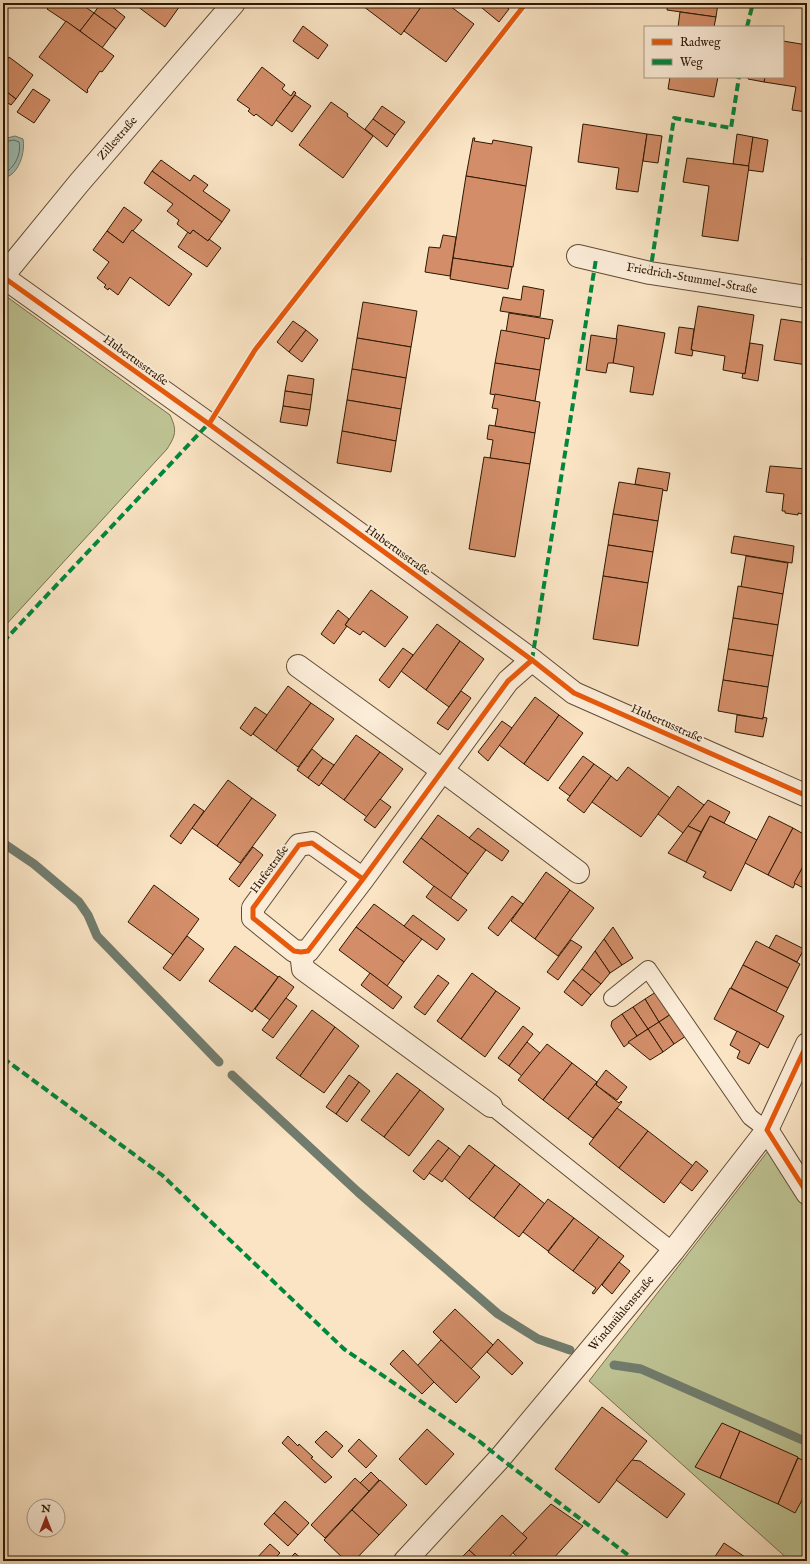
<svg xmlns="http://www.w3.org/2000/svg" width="810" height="1564" font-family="'IM FELL English',serif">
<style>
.green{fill:#bfc494;stroke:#766e4c}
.water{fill:#9ebeb6;stroke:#717c6e}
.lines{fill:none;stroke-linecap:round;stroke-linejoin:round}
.shore{stroke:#666b5c;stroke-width:1}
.stream{stroke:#717c6e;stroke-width:9}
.building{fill:#d38e69;stroke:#2d1803}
.lane-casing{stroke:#604b33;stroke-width:18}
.street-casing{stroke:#604b33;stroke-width:24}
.lane{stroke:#fcedd9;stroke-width:16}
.street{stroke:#fcedd9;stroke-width:22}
.quiet{stroke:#00873e;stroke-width:4;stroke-dasharray:8 4;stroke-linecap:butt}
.cycleway-casing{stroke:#fcedd9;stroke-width:8}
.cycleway{stroke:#e8590c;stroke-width:5}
.labels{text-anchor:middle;stroke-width:4;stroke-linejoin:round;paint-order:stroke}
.street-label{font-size:12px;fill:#2d1803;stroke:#fcedd9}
</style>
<rect width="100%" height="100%" fill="#fae4c4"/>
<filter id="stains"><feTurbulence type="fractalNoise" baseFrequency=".005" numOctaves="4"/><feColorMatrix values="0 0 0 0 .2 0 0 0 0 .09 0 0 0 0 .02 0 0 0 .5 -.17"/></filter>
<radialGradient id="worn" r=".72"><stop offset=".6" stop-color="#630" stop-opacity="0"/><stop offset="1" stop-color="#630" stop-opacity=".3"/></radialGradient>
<g class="green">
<path d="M3 294 170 415C177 430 176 435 167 449L3 628Z"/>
<path d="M768 1151 807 1212V1561H790L589 1381Z"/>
</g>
<path class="water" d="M15 136 23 139C25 150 21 166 12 174 10 176 6 177 3 178V139Z"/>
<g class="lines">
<path class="shore" d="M3 142 14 140 19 142C22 154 14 169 3 174"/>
<g class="stream">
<path d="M3 843 34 864 79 902 88 915 97 936 219 1062"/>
<path d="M232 1075 358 1192 498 1314 538 1339 570 1350"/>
<path d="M614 1365 641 1369 807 1442"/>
</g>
</g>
<g class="building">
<path d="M51 3H80L94 13 80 31 47 9Z"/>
<path d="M101 3H107L125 17 116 29 94 13Z"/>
<path d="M133 3H182L165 27Z"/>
<path d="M359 3H424L401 35Z"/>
<path d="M424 3H446L474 24 446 62 404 31Z"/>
<path d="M476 3H501L509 9 499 22Z"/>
<path d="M668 3H718L716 17 667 10Z"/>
<path d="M680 12 716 17 714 27H678Z"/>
<path d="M94 13 116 29 102 48 80 31Z"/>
<path d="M66 21 114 56 102 72 100 71 87 90 88 91 87 93 39 57Z"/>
<path d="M303 26 328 45 318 59 293 41Z"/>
<path d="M783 41 807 45V112L792 110 796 87 764 82 765 77H783Z"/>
<path d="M9 57 33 75 16 99 3 89V66Z"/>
<path d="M262 67 285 85 282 89 291 96 294 91 296 93 272 126 256 114 254 116 248 111 250 109 237 100Z"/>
<path d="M670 77H718L714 97 668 89Z"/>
<path d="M748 77H765L764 82 748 79Z"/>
<path d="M3 89 16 99 11 105 3 100Z"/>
<path d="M33 89 50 100 34 123 17 112Z"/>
<path d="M295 95 311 106 292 132 276 120Z"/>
<path d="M331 102 348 114 347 116 373 136 343 178 299 145Z"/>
<path d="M3 105 8 109 3 116Z"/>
<path d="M382 106 405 122 395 135 373 119Z"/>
<path d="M373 119 395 135 387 147 365 129Z"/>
<path d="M583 124 647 134 638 192 616 189 619 168 578 162Z"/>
<path d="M647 134 662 136 658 163 643 161Z"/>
<path d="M737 134 753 137 749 166 733 164Z"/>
<path d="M753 137 768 140 763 172 748 170Z"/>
<path d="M473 138H475L474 141 492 144 493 140 532 147 526 186 466 176Z"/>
<path d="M687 158 749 166 738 241 702 236 709 186 683 182Z"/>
<path d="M161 160 190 181 194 175 208 185 203 191 230 210 222 222 152 171Z"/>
<path d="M152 171 222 222 208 241 193 230 190 234 177 224 179 220 167 211 173 204 144 183Z"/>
<path d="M466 176 526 186 513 267 453 258Z"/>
<path d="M124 207 142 220 123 243 107 231Z"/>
<path d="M807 229V261L802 260Z"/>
<path d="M132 230 192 274 169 306 130 277 118 295 109 288 108 290 104 287 106 285 97 278 109 262 93 250 107 231 123 243Z"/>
<path d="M193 230 208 241 209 239 221 248 207 267 178 247 188 232 190 234Z"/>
<path d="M443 235 456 237 450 276 425 272 429 247 440 248Z"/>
<path d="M453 258 512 267 508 289 450 279Z"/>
<path d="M523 286 544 290 540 317 500 311 503 297 521 300Z"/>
<path d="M363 302 417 311 411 347 357 338Z"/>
<path d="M698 306 754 315 745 374 723 370 725 356 691 350Z"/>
<path d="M509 313 553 320 549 339 506 332Z"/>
<path d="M781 319 807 323V365L774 360Z"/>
<path d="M293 321 306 330 289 352 277 342Z"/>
<path d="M618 325 665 333 653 395 630 392 634 367 613 363Z"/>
<path d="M679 327 694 329 691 350H693L692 356 675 353Z"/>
<path d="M306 330 318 340 302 362 289 352Z"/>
<path d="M501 330 545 338 540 370 495 363Z"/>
<path d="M591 335 617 339 613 363H608L606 373 586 370Z"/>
<path d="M357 338 411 347 406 378 352 369Z"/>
<path d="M750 343 763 345 758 381 742 378 743 373 745 374Z"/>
<path d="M495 363 540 370 535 401 490 394Z"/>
<path d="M352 369 406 378 401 409 347 400Z"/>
<path d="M288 375 314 379 312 395 285 391Z"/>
<path d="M285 391 312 395 310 410 283 406Z"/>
<path d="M495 394 540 402 535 433 495 426 498 409 492 408Z"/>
<path d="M347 400 401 409 396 441 342 431Z"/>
<path d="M283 406 310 410 307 426 280 422Z"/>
<path d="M489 425 535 433 530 464 490 458 493 440 487 439Z"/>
<path d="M342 431 396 441 391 472 337 463Z"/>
<path d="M484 457 530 464 515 557 469 549Z"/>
<path d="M770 466 807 469V515L798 513V515L785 513V511H782L784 494 766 492Z"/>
<path d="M638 468 670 473 667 491 635 484Z"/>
<path d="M619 482 663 489 658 521 613 514Z"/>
<path d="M613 514 658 521 653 552 608 545Z"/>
<path d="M734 536 794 546 792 563 731 553Z"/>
<path d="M608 545 653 552 648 583 603 576Z"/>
<path d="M746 556 788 563 783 594 741 587Z"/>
<path d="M603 576 648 583 638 646 593 639Z"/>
<path d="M738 586 783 594 778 625 733 618Z"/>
<path d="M371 590 408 617 385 647 363 631 360 635 345 625Z"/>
<path d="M338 610 349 619 345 625 347 626 334 644 321 634Z"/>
<path d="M733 618 778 625 773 656 728 649Z"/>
<path d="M437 624 460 641 426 690 401 671Z"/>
<path d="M460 641 484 659 449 707 426 690Z"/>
<path d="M403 648 413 655 389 688 379 680Z"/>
<path d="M728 649 773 656 768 687 723 680Z"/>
<path d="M723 680 768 687 763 719 718 711Z"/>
<path d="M288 686 311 703 276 751 253 734Z"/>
<path d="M461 691 471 698 448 730 437 723Z"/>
<path d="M535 697 559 715 524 764 499 745Z"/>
<path d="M311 703 334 719 298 767 276 751Z"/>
<path d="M255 707 267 715 251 736 240 728Z"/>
<path d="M559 715 583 733 548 781 524 764Z"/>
<path d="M737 715 763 719V717L767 718 763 737 735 732Z"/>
<path d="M502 721 512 728 488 761 478 752Z"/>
<path d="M356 735 380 752 344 800 321 783Z"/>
<path d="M312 749 323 758 308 778 297 770Z"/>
<path d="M380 752 403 769 367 817 344 800Z"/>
<path d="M583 756 594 764 570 796 559 788Z"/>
<path d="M323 758 334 765 319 786 308 778Z"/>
<path d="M594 764 611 776 584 813 567 800Z"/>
<path d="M628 767 670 798 641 837 592 802 611 776 617 781Z"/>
<path d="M228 780 252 798 217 846 192 828Z"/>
<path d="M678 786 704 805 683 833 658 814Z"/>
<path d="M252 798 276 815 240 863 217 846Z"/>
<path d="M380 799 391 807 375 828 364 820Z"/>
<path d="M708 800 730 812 724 823 710 816 701 832 688 826Z"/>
<path d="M194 804 204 811 181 844 170 836Z"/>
<path d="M438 815 486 850 468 874 421 838Z"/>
<path d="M710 816 757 840 731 891 703 877 706 872 686 862Z"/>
<path d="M769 816 793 828 768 875 745 863Z"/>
<path d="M688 826 701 832 686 862 668 853Z"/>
<path d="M478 828 509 851 502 861 469 838Z"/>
<path d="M793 828 807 836V859L793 888 768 875Z"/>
<path d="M421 838 468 874 450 899 403 862Z"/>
<path d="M253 847 263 855 239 887 229 879Z"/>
<path d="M807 859V890L794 883Z"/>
<path d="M546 872 570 890 535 939 511 921Z"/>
<path d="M154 885 199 919 173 955 128 922Z"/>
<path d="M434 886 467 910 458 921 426 897Z"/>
<path d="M570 890 594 908 558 956 535 939Z"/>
<path d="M512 896 523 904 498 936 488 928Z"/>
<path d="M374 904 422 939 404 962 356 927Z"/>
<path d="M413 915 445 939 437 950 404 926Z"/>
<path d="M356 927 404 962 387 986 339 950Z"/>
<path d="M613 927 633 958 622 965 604 939Z"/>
<path d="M776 935 804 949 797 962 769 948Z"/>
<path d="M187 936 204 949 180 981 163 968Z"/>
<path d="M604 939 622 965 610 973 595 951Z"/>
<path d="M571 940 582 947 558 980 547 972Z"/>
<path d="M756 941 800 964 788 988 743 965Z"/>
<path d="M235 946 278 977 252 1012 209 981Z"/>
<path d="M595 951 610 973 601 984 582 969Z"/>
<path d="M743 965 788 988 776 1012 731 988Z"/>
<path d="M582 969 601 984 591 995 573 980Z"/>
<path d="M370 973 402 997 393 1009 361 985Z"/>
<path d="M472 973 496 991 461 1039 437 1021Z"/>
<path d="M438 975 449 983 425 1015 414 1007Z"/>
<path d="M279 976 294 987 270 1020 255 1009Z"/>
<path d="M573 980 591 995 582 1006 564 992Z"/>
<path d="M730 988 784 1016 768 1048 714 1019Z"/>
<path d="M496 991 520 1008 485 1057 461 1039Z"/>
<path d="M656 992 671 1014 659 1022 645 999Z"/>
<path d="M286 998 297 1006 273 1038 262 1030Z"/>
<path d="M645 999 659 1022 648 1029 633 1007Z"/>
<path d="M633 1007 648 1029 637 1036 622 1014Z"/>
<path d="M312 1010 335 1027 300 1076 276 1058Z"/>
<path d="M622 1014 637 1036 624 1047 611 1026 612 1021Z"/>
<path d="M671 1014 686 1036 674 1044 659 1022Z"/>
<path d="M659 1022 674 1044 663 1052 648 1029Z"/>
<path d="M523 1026 533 1034 509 1066 498 1058Z"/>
<path d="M335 1027 359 1046 324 1093 300 1076Z"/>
<path d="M648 1029 663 1052 650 1060 628 1042Z"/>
<path d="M737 1031 760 1043 749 1064 737 1058 740 1051 730 1045Z"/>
<path d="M527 1042 540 1053 522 1076 509 1066Z"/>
<path d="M547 1044 572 1063 543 1100 518 1080Z"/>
<path d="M572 1063 597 1082 568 1119 543 1100Z"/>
<path d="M606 1070 627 1087 617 1100 596 1085 597 1082Z"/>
<path d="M397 1073 420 1090 384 1137 361 1120Z"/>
<path d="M349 1075 359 1082 336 1114 326 1107Z"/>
<path d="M359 1082 370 1091 347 1122 336 1114Z"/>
<path d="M597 1082 596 1085 619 1103 621 1101 622 1102 593 1138 568 1119Z"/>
<path d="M420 1090 444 1109 409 1156 384 1137Z"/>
<path d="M617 1108 648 1131 619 1168 589 1144Z"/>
<path d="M648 1131 693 1166 664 1203 619 1168Z"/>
<path d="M438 1140 449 1148 424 1180 413 1171Z"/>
<path d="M469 1145 495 1165 469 1199 444 1178Z"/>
<path d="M449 1148 460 1157 442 1182 429 1173Z"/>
<path d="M696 1161 708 1171 692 1191 680 1182Z"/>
<path d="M495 1165 520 1184 494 1218 469 1199Z"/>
<path d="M520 1184 545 1204 519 1237 494 1218Z"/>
<path d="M548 1199 574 1218 548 1251 523 1232Z"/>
<path d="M574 1218 599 1237 573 1271 548 1252Z"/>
<path d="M599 1237 624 1256 594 1294 592 1293 596 1288 573 1271Z"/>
<path d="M619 1262 630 1271 612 1294 602 1285Z"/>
<path d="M455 1309 493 1345 471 1369 433 1332Z"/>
<path d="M498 1339 523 1363 512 1375 487 1352Z"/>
<path d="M441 1340 480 1377 456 1403 417 1366Z"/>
<path d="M403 1350 434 1382 422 1394 390 1364Z"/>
<path d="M602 1407 647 1441 599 1503 555 1469Z"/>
<path d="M722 1423 740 1431 720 1478 695 1467Z"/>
<path d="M427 1429 454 1454 426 1485 399 1459Z"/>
<path d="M326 1431 343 1446 332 1458 315 1442Z"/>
<path d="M740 1431 798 1457 778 1504 720 1478Z"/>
<path d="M288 1436 298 1446 299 1444 313 1457 311 1458 332 1477 325 1483 282 1443Z"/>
<path d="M359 1439 377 1456 366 1468 348 1451Z"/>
<path d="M798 1458 807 1462V1491L795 1513 778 1504Z"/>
<path d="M632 1460 640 1461 685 1494 667 1518 616 1480Z"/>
<path d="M371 1472 379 1480 369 1491 360 1483Z"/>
<path d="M355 1478 369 1491 325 1538 311 1525Z"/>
<path d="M380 1480 407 1505 379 1535 352 1510Z"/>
<path d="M285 1501 309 1523 298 1535 274 1513Z"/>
<path d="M551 1504 583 1526 551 1561H522L513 1553 527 1538 522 1534Z"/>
<path d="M352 1510 379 1535 354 1561H346L324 1540Z"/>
<path d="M274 1513 298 1535 288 1546 264 1524Z"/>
<path d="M502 1515 527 1538 505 1561H481L469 1550Z"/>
<path d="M724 1543 751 1561H712Z"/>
<path d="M270 1544 280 1553 272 1561H254Z"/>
<path d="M469 1550 481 1561H458Z"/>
<path d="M295 1553 304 1561H287Z"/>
</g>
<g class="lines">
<defs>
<g id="lane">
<path d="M612 998 648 969 750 1117 767 1130"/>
<path d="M491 1106 673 1251"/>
</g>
<g id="street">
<path d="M578 256 650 273 807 297"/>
<path d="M3 276 79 183 234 3"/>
<path d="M3 277 209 424 532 660 574 693 807 796"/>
<path d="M298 666 443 771 578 872"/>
<path d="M363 879 312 843 299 845 253 908V918L294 951 301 952 308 951 363 879 508 681 532 660"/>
<path d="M301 952 303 969 491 1106"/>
<path d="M767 1130 807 1193"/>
<path d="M405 1561 500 1458 673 1251 767 1130 807 1044"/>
</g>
</defs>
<use href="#lane" class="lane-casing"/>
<use href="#street" class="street-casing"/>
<use href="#lane" class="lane"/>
<use href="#street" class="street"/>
<g class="quiet">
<path d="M747 27 753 3"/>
<path d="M650 273 674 118 731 128 739 77"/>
<path d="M3 642 210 422"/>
<path d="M532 660 596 259"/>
<path d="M3 1058 162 1175 344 1349 479 1441 500 1458 636 1561"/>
</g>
<defs>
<g id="cycleway">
<path d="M3 277 209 424 532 660 574 693 807 796"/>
<path d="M209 424 255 350 526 3"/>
<path d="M363 879 312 843 299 845 253 908V918L294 951 301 952 308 951 363 879 508 681 532 660"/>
<path d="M807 1044 767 1130 807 1193"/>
</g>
</defs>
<use href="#cycleway" class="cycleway-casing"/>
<use href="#cycleway" class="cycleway"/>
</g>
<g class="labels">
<g class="street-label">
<text transform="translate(117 138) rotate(-49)" y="4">Zillestraße</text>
<text transform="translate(692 278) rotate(10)" y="4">Friedrich-Stummel-Straße</text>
<text transform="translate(136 360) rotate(36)" y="4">Hubertusstraße</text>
<text transform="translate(398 550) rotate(36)" y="4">Hubertusstraße</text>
<text transform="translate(667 723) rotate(24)" y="4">Hubertusstraße</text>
<text transform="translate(269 869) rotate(-54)" y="4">Hufestraße</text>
<text transform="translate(621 1313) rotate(-50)" y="4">Windmühlenstraße</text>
</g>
</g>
<rect width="810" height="1564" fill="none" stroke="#fae4c4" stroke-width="16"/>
<rect x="4" y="4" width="802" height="1556" fill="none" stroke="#2d1803" stroke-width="2"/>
<rect x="8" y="8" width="794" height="1548" fill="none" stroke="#2d1803"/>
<rect x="644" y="26" width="140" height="52" fill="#fcedd9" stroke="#a99883"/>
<rect x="652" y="39" width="20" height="6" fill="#e8590c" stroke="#a99883"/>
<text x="680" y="46" font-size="12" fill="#2d1803">Radweg</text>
<rect x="652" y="59" width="20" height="6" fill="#00873e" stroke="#a99883"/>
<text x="680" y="66" font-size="12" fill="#2d1803">Weg</text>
<g transform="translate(46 1518)"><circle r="19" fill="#fcedd9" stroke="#a99883"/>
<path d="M0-3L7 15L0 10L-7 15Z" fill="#8f2418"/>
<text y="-6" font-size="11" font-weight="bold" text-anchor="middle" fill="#2d1803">N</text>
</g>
<rect width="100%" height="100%" filter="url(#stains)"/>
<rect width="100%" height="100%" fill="url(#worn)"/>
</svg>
